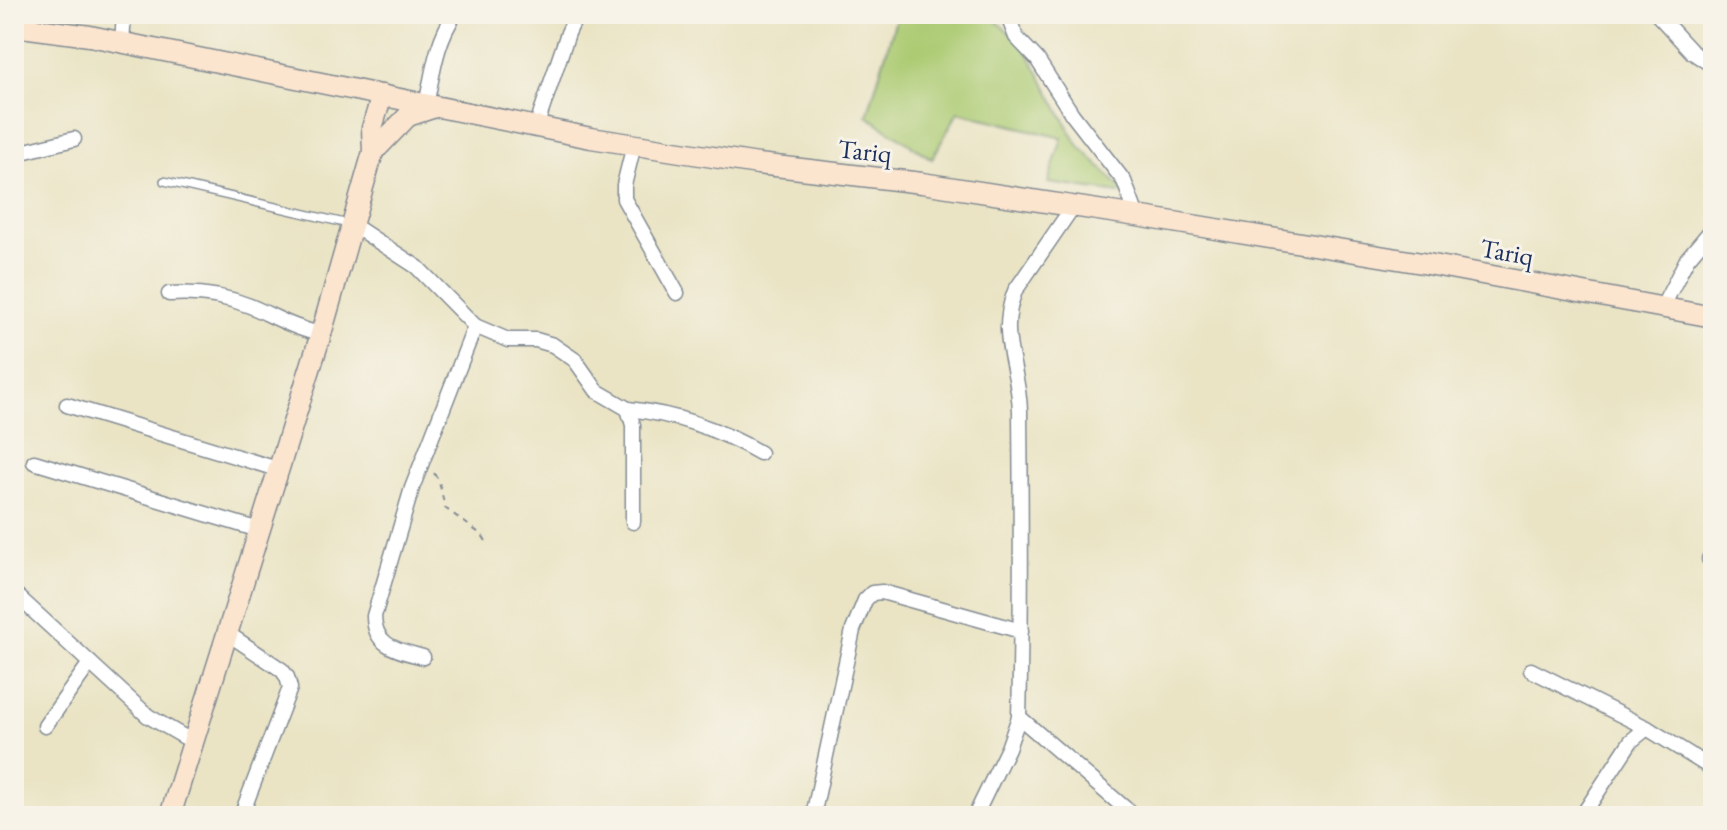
<svg xmlns="http://www.w3.org/2000/svg" width="1727" height="830" font-family="'EB Garamond',serif">
<style>
.green{fill:#accb72;stroke:#647d68;stroke-width:2}
.lines{fill:none;stroke-linecap:round;stroke-linejoin:round}
.lane-casing{stroke:#828a92;stroke-width:10}
.street-casing{stroke:#828a92;stroke-width:17}
.secondary-casing{stroke:#828a92;stroke-width:23}
.path{stroke:#828a92;stroke-width:2;stroke-dasharray:6 6;stroke-linecap:butt}
.lane{stroke:#fff;stroke-width:7}
.street{stroke:#fff;stroke-width:14}
.secondary{stroke:#fbe5cf;stroke-width:20}
.labels{text-anchor:middle;stroke-width:6;stroke-linejoin:round;paint-order:stroke}
.street-label{font-size:26px;fill:#1b2f5e;stroke:#f7f3e8}
</style>
<rect width="100%" height="100%" fill="#f7f3e8"/>
<filter id="ink" filterUnits="userSpaceOnUse"><feTurbulence type="fractalNoise" baseFrequency=".0125" numOctaves="2"/><feDisplacementMap in="SourceGraphic" scale="16" xChannelSelector="R" yChannelSelector="G"/><feConvolveMatrix kernelMatrix="1 2 1 2 8 2 1 2 1" color-interpolation-filters="sRGB"/></filter>
<filter id="wash" filterUnits="userSpaceOnUse"><feTurbulence type="fractalNoise" baseFrequency=".006" numOctaves="4" result="noise"/><feDisplacementMap in="SourceGraphic" scale="32" xChannelSelector="R" yChannelSelector="G"/><feGaussianBlur stdDeviation="1.8" result="paint"/><feColorMatrix in="noise" values="0 0 0 0 0 0 0 0 0 0 0 0 0 0 0 0 0 1.4 0 .05"/><feComposite in="paint" operator="in"/></filter>
<g filter="url(#wash)">
<rect width="100%" height="100%" fill="#eae4c5"/>
<path class="green" d="M895 14H988L1023 44 1078 145 1127 194 1048 183 1062 138 958 112 932 159 867 116 897 16Z"/>
</g>
<g filter="url(#ink)">
<g class="lines">
<defs>
<path id="lane" d="M164 181 349 224"/>
<g id="street">
<path d="M1007 14 1016 37 1037 59 1072 114 1124 181 1137 216"/>
<path d="M1657 14 1692 52 1713 66"/>
<path d="M122 43 124 14"/>
<path d="M426 105C433 73 436 41 455 14"/>
<path d="M536 127 568 33 577 14"/>
<path d="M634 145 624 185V199L677 293"/>
<path d="M14 154 74 139"/>
<path d="M353 225 417 267 475 326 412 488 374 616C374 647 398 650 423 657"/>
<path d="M169 294C198 292 223 295 250 306 274 316 295 329 321 334"/>
<path d="M1662 308 1687 259 1713 228"/>
<path d="M475 326 508 340H536L553 345 575 360 597 391 628 409 633 425V522"/>
<path d="M67 405 277 469"/>
<path d="M628 409C676 414 719 429 760 453"/>
<path d="M34 462 259 530"/>
<path d="M1709 559 1713 561"/>
<path d="M14 593 148 716 193 742"/>
<path d="M227 633 282 670 287 677 290 688 241 816"/>
<path d="M1531 670 1647 728"/>
<path d="M1019 717 1134 816"/>
<path d="M45 726 90 663"/>
<path d="M813 816 853 630 865 600 872 593 882 592 1021 631"/>
<path d="M975 816 1008 748 1019 717C1022 615 1021 513 1020 411 1019 366 997 337 1015 291L1072 208"/>
<path d="M1582 816 1631 741 1647 728 1713 769"/>
</g>
<g id="secondary">
<path d="M14 26 90 36 591 138 758 164 922 183 1137 216 1428 264 1713 317"/>
<path d="M378 147 408 116 435 107"/>
<path d="M170 816 321 334 373 152 372 128 382 95"/>
</g>
</defs>
<use href="#lane" class="lane-casing"/>
<use href="#street" class="street-casing"/>
<use href="#secondary" class="secondary-casing"/>
<path class="path" d="M434 473 439 481 445 508 482 535 486 541"/>
<use href="#lane" class="lane"/>
<use href="#street" class="street"/>
<use href="#secondary" class="secondary"/>
</g>
</g>
<g class="labels">
<g class="street-label">
<text transform="translate(865 151) rotate(6)" y="9">Tariq</text>
<text transform="translate(1507 252) rotate(10)" y="9">Tariq</text>
</g>
</g>
<rect width="1727" height="830" fill="none" stroke="#f7f3e8" stroke-width="48"/>
</svg>
